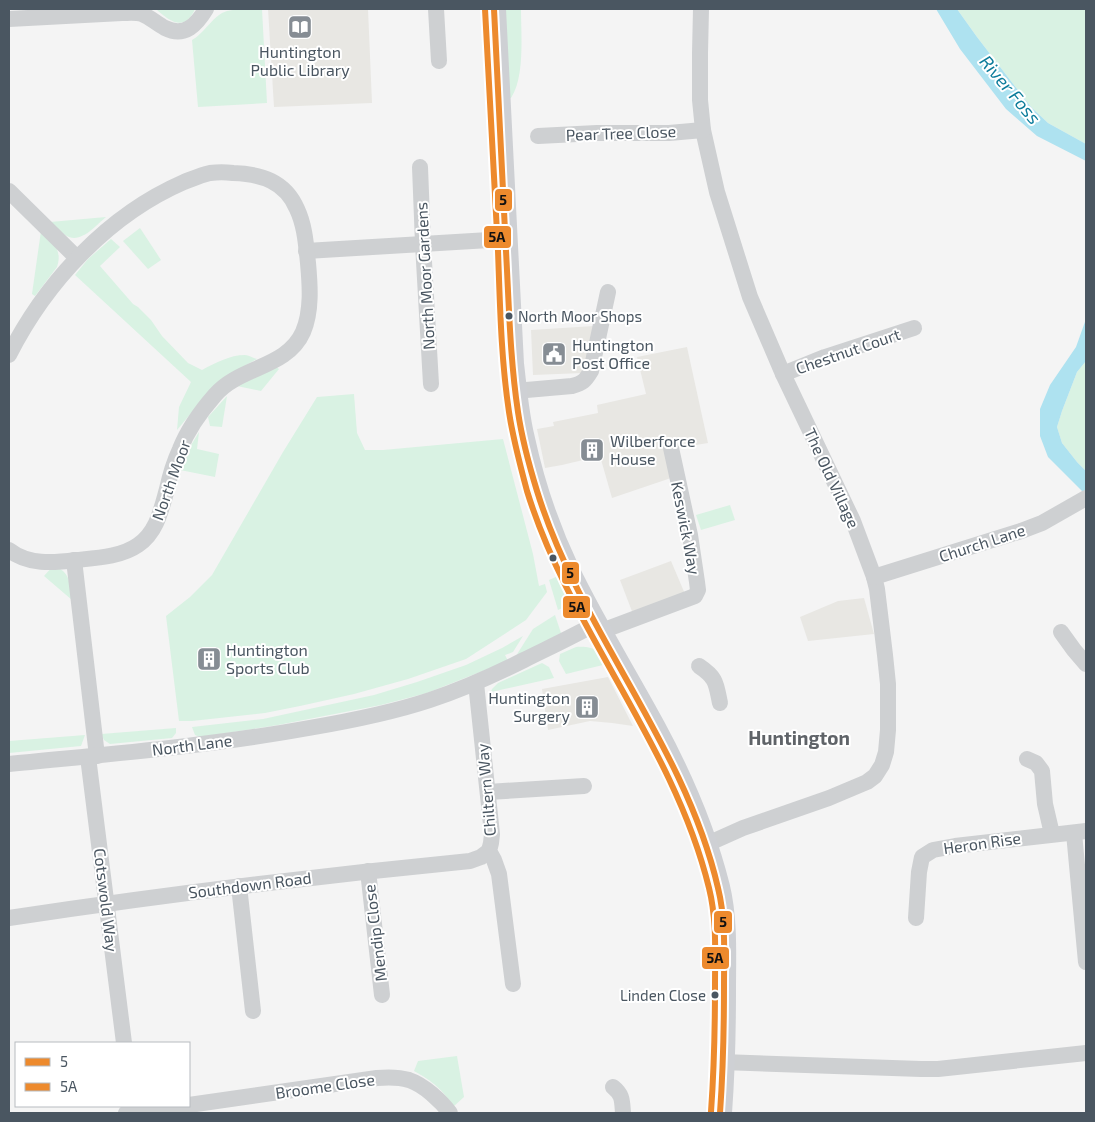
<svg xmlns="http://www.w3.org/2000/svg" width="1095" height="1122" font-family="'Exo 2',sans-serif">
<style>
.commercial{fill:#e8e7e3}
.green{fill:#d9f2e3}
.water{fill:#aee2f0}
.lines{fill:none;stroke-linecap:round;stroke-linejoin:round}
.street{stroke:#ced0d2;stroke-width:16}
.secondary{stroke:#ced0d4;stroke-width:24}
.bus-1-casing{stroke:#fff;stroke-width:10}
.bus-2-casing{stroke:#fff;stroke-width:10}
.bus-1{stroke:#ed8a2d;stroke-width:6}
.bus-2{stroke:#ed8a2d;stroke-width:6}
.bus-dot{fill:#4a5661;stroke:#fff;stroke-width:2}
.labels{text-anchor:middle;stroke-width:4;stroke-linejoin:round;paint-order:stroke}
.bus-label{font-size:15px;fill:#4a5661;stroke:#fff;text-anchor:start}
.poi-label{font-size:16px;fill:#4a5661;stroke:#fff;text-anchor:start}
.street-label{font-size:16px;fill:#4a5661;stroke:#fff}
.water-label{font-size:18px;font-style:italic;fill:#0c7c9b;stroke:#fff}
.quarter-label{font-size:19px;font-weight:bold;fill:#5f6368;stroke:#fff}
.line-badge{stroke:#fff;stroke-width:2}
.pale-badge-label{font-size:14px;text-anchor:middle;font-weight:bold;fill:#111}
</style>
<rect width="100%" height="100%" fill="#f4f4f4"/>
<g class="commercial">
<path d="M268 9H368L372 103 274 107Z"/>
<path d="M594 326 583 373 533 375 531 330Z"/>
<path d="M687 347 708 443 665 450 671 478 612 498 600 456 562 465 545 468 537 429 554 426 553 422 598 413 597 405 646 394 637 357Z"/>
<path d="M671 561 685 594 633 614 620 580Z"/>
<path d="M864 598 874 634 808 641 800 617 838 601Z"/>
<path d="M608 677 633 726 612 723 590 721 548 730 542 689Z"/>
</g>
<g class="green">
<path d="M156 9H195C185 32 170 22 156 9Z"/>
<path d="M252 9H262L267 103 198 107 192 40C205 33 213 15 227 11 234 9 244 10 252 9Z"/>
<path d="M501 9H521C521 34 525 77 511 98H507Z"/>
<path d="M957 9H1086V144L1048 123 1031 107 977 37Z"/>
<path d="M106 217C96 225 83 242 69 237 62 234 55 226 50 222Z"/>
<path d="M140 228 161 260 148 269 123 241Z"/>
<path d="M41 231C52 242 63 249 57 267L35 296 32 294Z"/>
<path d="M111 239 120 247 100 266 133 304 138 307 151 320 162 336 188 363 202 370C215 363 230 355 245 355 249 355 253 358 257 359L228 375 208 393 177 430 179 407 191 382 75 275 88 259Z"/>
<path d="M1086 361V471L1077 462 1062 443 1057 427 1062 411 1077 372Z"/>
<path d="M276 367 279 369 261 391 237 386Z"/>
<path d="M354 394 357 433 365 450H383L503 439 533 554 539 586 545 584 547 592 526 620 466 659 408 679 354 694 300 706 265 713 192 721H179L166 616 190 597 212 575 283 452 317 397Z"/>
<path d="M227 396 222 427 210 426 208 417Z"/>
<path d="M199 432 197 449 219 454 215 477 180 470 187 452Z"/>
<path d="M730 505 735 520 701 530 696 515Z"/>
<path d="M53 566C71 571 70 585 72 600L44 576Z"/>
<path d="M558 576 573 603 558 610 549 580Z"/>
<path d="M555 615 561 633 514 659 533 629Z"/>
<path d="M523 636 513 652 505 655 508 661 427 693 381 705 278 725 200 737 195 735 192 727 263 719 374 695 417 682 466 665 502 648Z"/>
<path d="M576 647C594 646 598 650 607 664L566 674 559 661 560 654Z"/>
<path d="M542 663 549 667 554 678 491 692 492 689 498 683Z"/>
<path d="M176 728V733L172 738 110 744 104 740 101 734Z"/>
<path d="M85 735 81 746 9 753V741Z"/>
<path d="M457 1056 464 1097 454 1106C441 1089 434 1082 414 1071L418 1061Z"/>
</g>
<g class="water">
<path d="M936 9H957L977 37 1031 107 1048 123 1086 144V161L1037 136 1006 109 960 49Z"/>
<path d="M1086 319V361L1077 372 1062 411 1057 427 1062 443 1077 462 1086 471 1085 494 1048 457 1040 436V409L1050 385 1076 347Z"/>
</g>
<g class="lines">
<g class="street">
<path d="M436 9 439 61"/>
<path d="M701 9 700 53V100L703 130 717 192 750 297 783 374 853 521 874 577 877 589 885 655 888 684V730L886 752 882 765 875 776 867 782 829 798 743 828 705 845"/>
<path d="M9 19 122 13C128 13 136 12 142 14 150 17 157 24 165 28 185 38 197 24 206 9"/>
<path d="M538 136 597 133H669L703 130"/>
<path d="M420 167 423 244 431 384"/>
<path d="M9 191 77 258"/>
<path d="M306 251 506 239"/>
<path d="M9 355C46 282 108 215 184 182 192 179 201 175 210 173 217 172 226 172 233 173 261 174 285 181 297 209 305 226 306 245 308 263 310 285 312 311 303 332 287 368 240 366 215 395 201 411 188 429 180 449 174 462 170 475 167 489 161 510 157 532 138 545 121 557 96 558 76 560 53 563 28 565 9 550"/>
<path d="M783 374 825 357 914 328"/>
<path d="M515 391 572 386C583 383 585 381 591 371L608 292"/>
<path d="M74 560 97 756"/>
<path d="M874 577 1021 531 1042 523 1086 498"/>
<path d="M599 632 695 596 698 590 697 582 690 535 671 448"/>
<path d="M1061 632 1074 650 1086 664"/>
<path d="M699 666C717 678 716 684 720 703"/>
<path d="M476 683 492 834 491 843 489 851 494 860 499 874 513 984"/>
<path d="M88 757 124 1043"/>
<path d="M1027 759 1036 763 1042 771 1045 804 1052 834"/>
<path d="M9 764C109 754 210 746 309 728 350 721 391 713 430 700 463 689 494 675 524 660 548 648 572 637 595 624"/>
<path d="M488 792 584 786"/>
<path d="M1074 833 1086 962"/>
<path d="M368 871 382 995"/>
<path d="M239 886 253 1011"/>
<path d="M9 918C162 895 316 876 470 861L481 857 489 851"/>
<path d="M916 918 919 872 922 857 933 850 955 846 1086 831"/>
<path d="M722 1062 921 1069H938L1086 1053"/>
<path d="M613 1087C623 1095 622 1101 623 1113"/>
<path d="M189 1105 377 1078C388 1077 399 1077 409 1080 424 1085 441 1101 450 1113"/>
<path d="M126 1113 182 1106"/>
</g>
<path class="secondary" d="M494 9 512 364C515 389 517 415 523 439 533 485 548 529 568 571 594 625 626 676 654 728 681 778 704 831 718 887 726 920 724 956 724 990 724 1031 723 1072 720 1113"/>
<defs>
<path id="bus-1" d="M494 9C498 90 502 170 506 251 509 305 510 359 518 412 522 439 529 465 537 491 580 631 685 744 718 888 726 920 724 954 724 986 724 1028 723 1071 720 1113"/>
<path id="bus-2" d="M485 9C489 90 493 171 498 251 500 305 501 359 509 412 513 439 520 465 527 491 570 631 674 744 709 888 717 920 715 953 715 986 715 1028 714 1070 711 1112"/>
</defs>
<use href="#bus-1" class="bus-1-casing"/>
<use href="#bus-2" class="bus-2-casing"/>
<use href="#bus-1" class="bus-1"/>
<use href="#bus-2" class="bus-2"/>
</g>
<defs>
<symbol id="library-square" viewBox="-11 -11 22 22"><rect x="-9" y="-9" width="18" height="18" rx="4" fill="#868d94" stroke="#fff"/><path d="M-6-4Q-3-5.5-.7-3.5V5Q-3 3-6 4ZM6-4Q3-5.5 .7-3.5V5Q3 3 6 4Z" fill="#fff"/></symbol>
<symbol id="civic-square" viewBox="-11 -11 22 22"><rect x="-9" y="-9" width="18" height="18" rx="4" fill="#868d94" stroke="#fff"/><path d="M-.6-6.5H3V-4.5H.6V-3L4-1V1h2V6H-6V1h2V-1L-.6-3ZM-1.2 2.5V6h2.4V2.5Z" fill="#fff"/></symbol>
<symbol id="building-square" viewBox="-11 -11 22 22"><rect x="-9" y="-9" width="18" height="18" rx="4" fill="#868d94" stroke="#fff"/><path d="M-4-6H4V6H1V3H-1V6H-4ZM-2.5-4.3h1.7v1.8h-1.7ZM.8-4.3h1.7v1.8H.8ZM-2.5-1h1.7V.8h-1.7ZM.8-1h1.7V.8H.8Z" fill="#fff"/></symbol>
</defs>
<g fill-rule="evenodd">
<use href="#library-square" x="286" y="13" width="28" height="28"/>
<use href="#civic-square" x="540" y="340" width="28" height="28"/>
<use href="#building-square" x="578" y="436" width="28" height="28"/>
<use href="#building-square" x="195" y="645" width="28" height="28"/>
<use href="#building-square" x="573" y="693" width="28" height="28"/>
</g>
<g class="bus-dot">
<circle cx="509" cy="316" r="4.5"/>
<circle cx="553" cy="558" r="4.5"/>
<circle cx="715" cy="995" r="4.5"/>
</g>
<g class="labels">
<g class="bus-label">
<text x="518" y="322">North Moor Shops</text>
<text x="706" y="1001" text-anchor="end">Linden Close</text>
</g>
<g class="poi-label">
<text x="300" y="58" text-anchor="middle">Huntington<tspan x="300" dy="18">Public Library</tspan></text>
<text x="572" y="351">Huntington<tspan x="572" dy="18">Post Office</tspan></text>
<text x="610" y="447">Wilberforce<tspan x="610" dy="18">House</tspan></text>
<text x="226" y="656">Huntington<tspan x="226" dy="18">Sports Club</tspan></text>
<text x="570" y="704" text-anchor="end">Huntington<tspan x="570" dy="18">Surgery</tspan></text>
</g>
<g class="street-label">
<text transform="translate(621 133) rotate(-2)" y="6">Pear Tree Close</text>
<text transform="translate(425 276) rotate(-93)" y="6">North Moor Gardens</text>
<text transform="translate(848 351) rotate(-19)" y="6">Chestnut Court</text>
<text transform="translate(832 478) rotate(65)" y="6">The Old Village</text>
<text transform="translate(171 480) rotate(-70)" y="6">North Moor</text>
<text transform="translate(686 528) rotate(79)" y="6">Keswick Way</text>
<text transform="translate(982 543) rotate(-18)" y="6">Church Lane</text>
<text transform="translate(192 745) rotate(-7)" y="6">North Lane</text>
<text transform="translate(486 790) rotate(-95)" y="6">Chiltern Way</text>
<text transform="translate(982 843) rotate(-8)" y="6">Heron Rise</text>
<text transform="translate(250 885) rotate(-7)" y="6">Southdown Road</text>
<text transform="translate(106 900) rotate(83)" y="6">Cotswold Way</text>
<text transform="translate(375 933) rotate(-97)" y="6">Mendip Close</text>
<text transform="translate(325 1086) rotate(-8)" y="6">Broome Close</text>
</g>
<g class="water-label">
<text transform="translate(1010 90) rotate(50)" y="6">River Foss</text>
</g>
<g class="quarter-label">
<text x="799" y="745">Huntington</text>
</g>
</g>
<g class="line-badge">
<rect x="494" y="188" width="19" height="24" rx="5" fill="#ed8a2d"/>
<rect x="483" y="225" width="29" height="24" rx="5" fill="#ed8a2d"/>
<rect x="561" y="561" width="19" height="24" rx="5" fill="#ed8a2d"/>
<rect x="562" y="595" width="29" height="24" rx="5" fill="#ed8a2d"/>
<rect x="713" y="910" width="20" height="24" rx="5" fill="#ed8a2d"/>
<rect x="701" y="946" width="29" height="24" rx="5" fill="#ed8a2d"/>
</g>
<g class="pale-badge-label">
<text x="503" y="205">5</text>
<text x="497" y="242">5A</text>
<text x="570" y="578">5</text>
<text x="577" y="612">5A</text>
<text x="723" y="927">5</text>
<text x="715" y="963">5A</text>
</g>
<rect width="1095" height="1122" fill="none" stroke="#4a5661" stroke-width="20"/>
<rect x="15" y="1042" width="175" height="65" fill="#ffffff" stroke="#b7bbc0"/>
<rect x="25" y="1058" width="25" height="8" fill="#ed8a2d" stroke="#b7bbc0"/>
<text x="60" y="1067" font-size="15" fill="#4a5661">5</text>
<rect x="25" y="1083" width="25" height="8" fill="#ed8a2d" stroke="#b7bbc0"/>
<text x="60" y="1092" font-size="15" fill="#4a5661">5A</text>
</svg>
